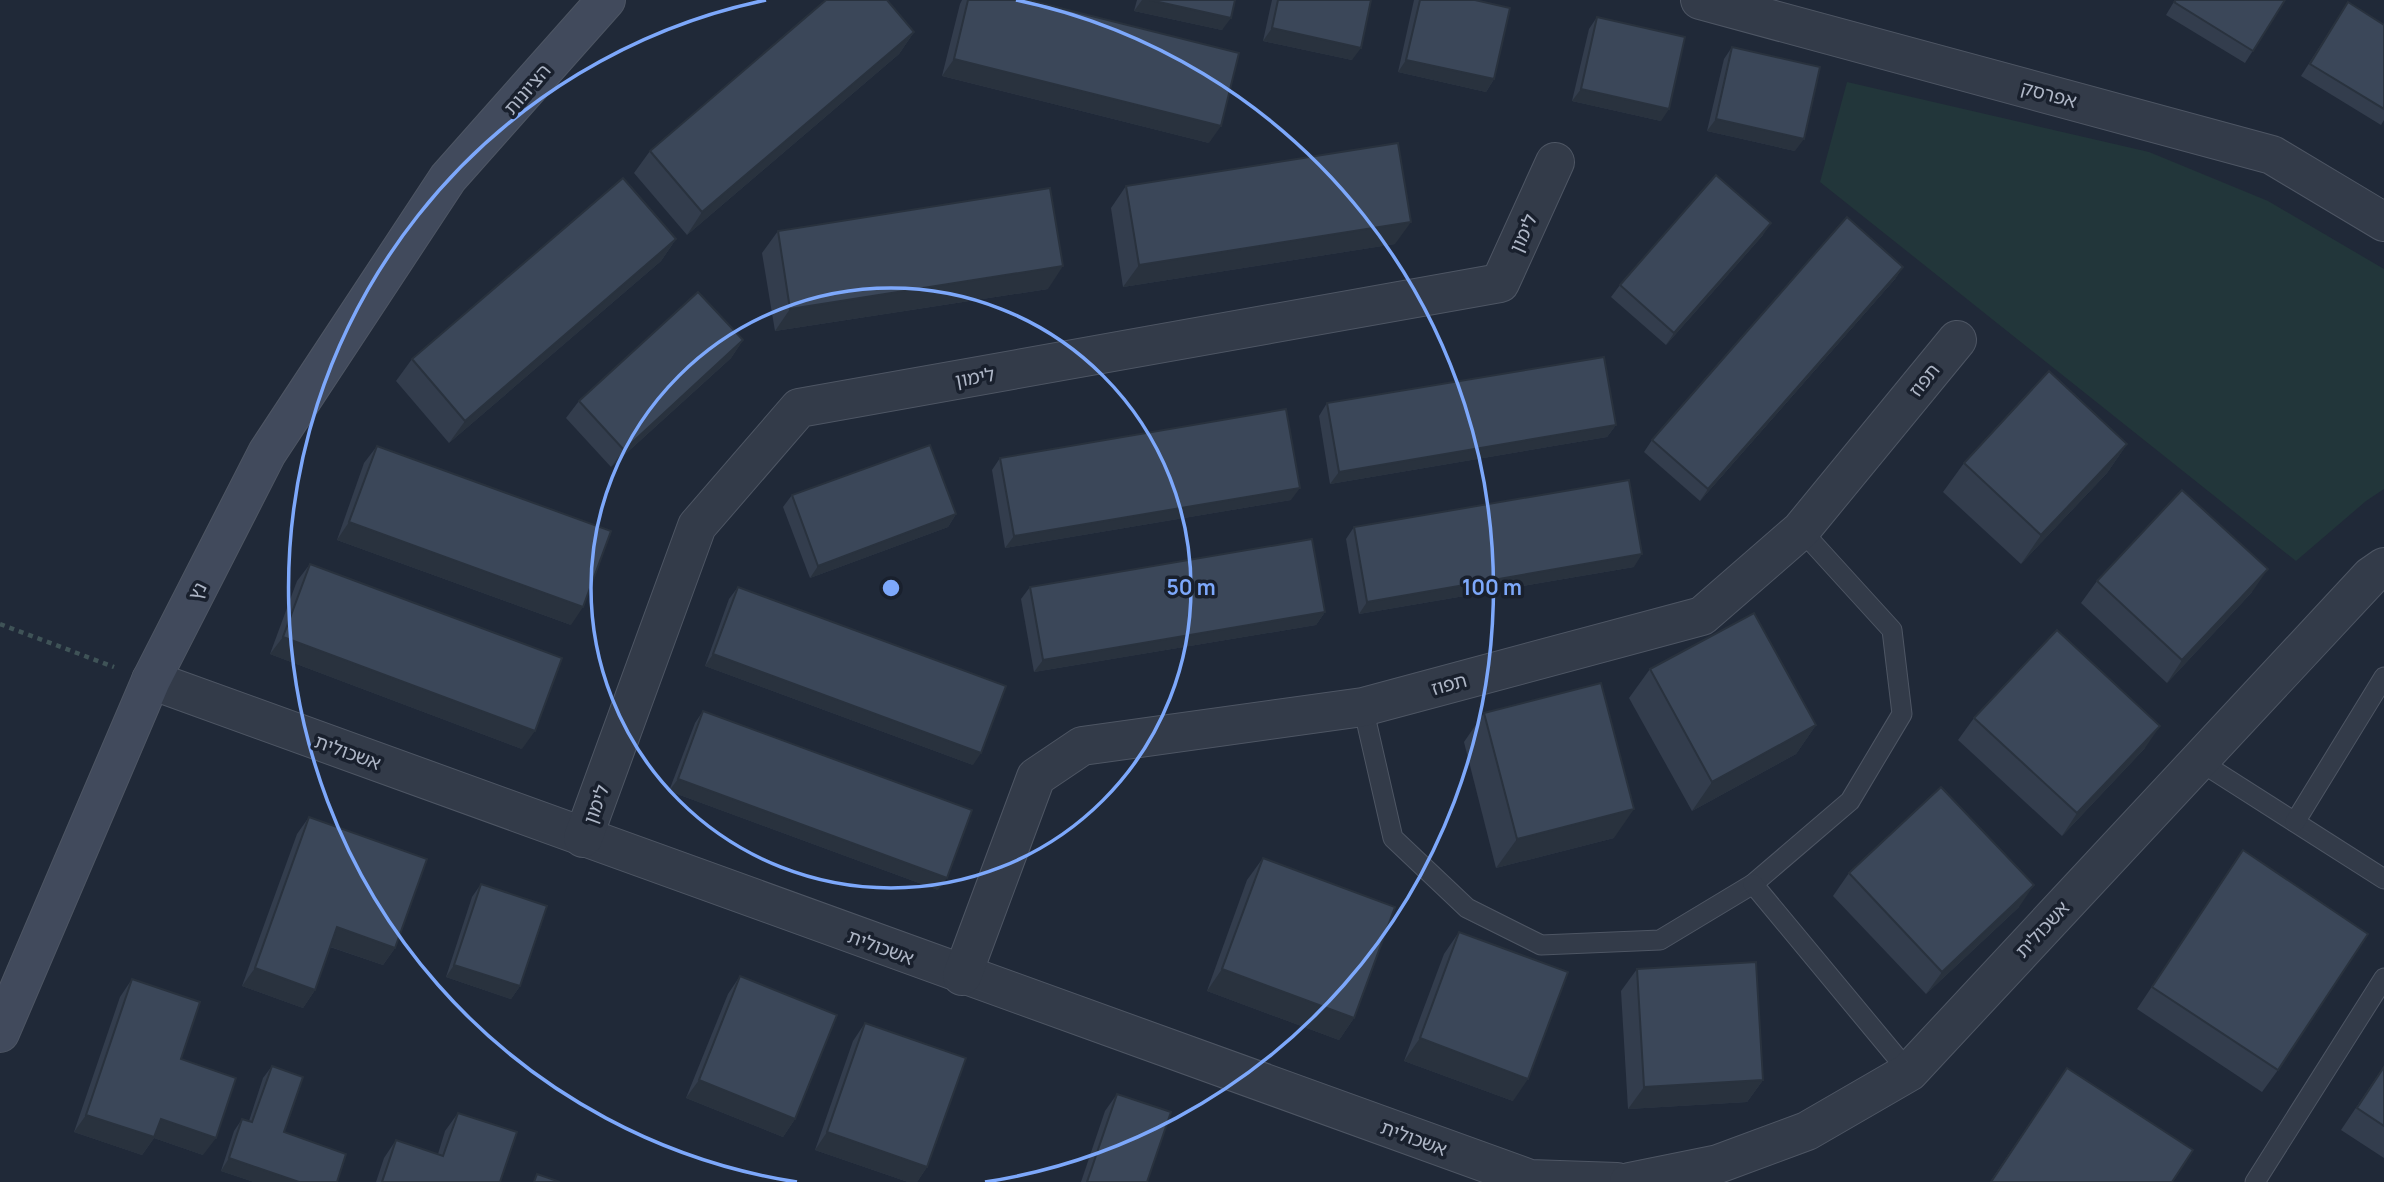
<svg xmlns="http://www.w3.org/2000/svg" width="2384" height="1182" font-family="Manrope,'Noto Sans Hebrew',sans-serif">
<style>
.green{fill:#22363a}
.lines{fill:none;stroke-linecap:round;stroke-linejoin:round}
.lane-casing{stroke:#4e5664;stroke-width:21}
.street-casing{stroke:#4e5664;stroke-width:40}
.secondary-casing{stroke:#4e5664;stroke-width:40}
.path{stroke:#3f5357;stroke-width:4.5;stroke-dasharray:5 5;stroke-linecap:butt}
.lane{stroke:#333b49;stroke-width:19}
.street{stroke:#333b49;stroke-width:38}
.secondary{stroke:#414a5c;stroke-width:38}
.wall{fill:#333d4d}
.shaded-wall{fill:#29323e}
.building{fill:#3b4759;stroke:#29323e;stroke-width:2}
.ring{fill:none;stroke:#7da8fb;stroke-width:3.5}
.labels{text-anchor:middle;stroke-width:7;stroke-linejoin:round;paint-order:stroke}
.street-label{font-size:19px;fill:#aeb6c6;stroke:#19202d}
.centre{fill:#7da8fb;stroke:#19202d;stroke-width:3.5}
.ring-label{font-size:21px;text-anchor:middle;font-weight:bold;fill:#7da8fb;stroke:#19202d;stroke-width:7;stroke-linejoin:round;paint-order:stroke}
</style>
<rect width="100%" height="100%" fill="#202938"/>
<path class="green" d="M1847 82 2149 152 2268 201 2384 269V489L2366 501 2296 561 1820 182Z"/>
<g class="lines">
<defs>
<g id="lane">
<path d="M1363 707 1393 838 1467 908 1541 945 1660 940 1753 884 1850 801 1902 714 1892 630 1801 530"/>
<path d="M2199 761 2384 879"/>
<path d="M2295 822 2384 677"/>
<path d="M1753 884 1909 1072"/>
<path d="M2255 1182 2384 978"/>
</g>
<g id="street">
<path d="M1700 0 2272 155 2384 222"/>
<path d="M151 680 1530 1179 1617 1182"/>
<path d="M583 838 697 526 799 408 1500 283 1555 162"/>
<path d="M962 976 1036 777 1082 746 1363 707 1702 616 1801 530 1957 340"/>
<path d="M1629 1182 1718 1164 1807 1131 1909 1072 2371 576 2384 567"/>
</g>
<path id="secondary" d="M0 1033 151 680 267 453 448 178 606 0"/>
</defs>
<use href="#lane" class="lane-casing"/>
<use href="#street" class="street-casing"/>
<use href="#secondary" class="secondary-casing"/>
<path class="path" d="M0 624 114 667"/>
<use href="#lane" class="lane"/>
<use href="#street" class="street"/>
<use href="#secondary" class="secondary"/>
</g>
<g class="wall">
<path d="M962 0H1028L1209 143 942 76 960 4Z"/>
<path d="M1137 0H1235L1222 30 1134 11Z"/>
<path d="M1272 0H1371L1352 60 1263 41Z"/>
<path d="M1414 0H1475L1494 79 1486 92 1398 72Z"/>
<path d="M2175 0H2285L2245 63 2166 15Z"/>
<path d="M2348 2 2384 25V120L2381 125 2301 76Z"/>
<path d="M1597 17 1661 121 1572 101 1589 29Z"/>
<path d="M914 32 899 54 687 235 634 173 650 151Z"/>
<path d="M1732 47 1795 151 1707 131 1724 59Z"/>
<path d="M1126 186 1395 244 1123 287 1111 208Z"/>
<path d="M778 231 1048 289 775 331 762 253Z"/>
<path d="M1763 235 1666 345 1611 297 1620 285Z"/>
<path d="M676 239 661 261 449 443 396 381 412 359Z"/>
<path d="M1903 267 1895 279 1700 501 1644 452 1652 440Z"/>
<path d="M743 340 731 358 611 467 566 418 579 401Z"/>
<path d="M1327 403 1616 425 1607 437 1330 484 1319 416Z"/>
<path d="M2127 444 2107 473 2021 564 1943 492 1964 463Z"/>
<path d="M377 446 571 625 337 540 364 463Z"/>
<path d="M1000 458 1291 500 1005 548 992 470Z"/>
<path d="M792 495 956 514 948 527 810 578 783 507Z"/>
<path d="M1354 527 1634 567 1359 614 1346 539Z"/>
<path d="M310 564 522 749 270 654 297 581Z"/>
<path d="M2097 581 2252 592 2167 683 2081 603Z"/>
<path d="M738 587 973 765 705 666 729 599Z"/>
<path d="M1030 587 1325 612 1316 625 1034 672 1021 599Z"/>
<path d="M1650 669 1816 725 1796 754 1692 811 1629 698Z"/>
<path d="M703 711 938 890 669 791 695 723Z"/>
<path d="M1484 713 1614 838 1496 868 1464 742Z"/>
<path d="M1974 718 2145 748 2062 836 1958 740Z"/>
<path d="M309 817 395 948 383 965 330 947 315 990 303 1008 242 986 297 834Z"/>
<path d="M2243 850 2278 1070 2262 1092 2137 1009Z"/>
<path d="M1263 858 1354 1018 1339 1040 1207 991 1247 880Z"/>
<path d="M1849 873 2019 907 1926 994 1833 896Z"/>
<path d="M481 884 520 986 511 999 446 977 472 897Z"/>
<path d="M1459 932 1513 1101 1404 1061 1444 954Z"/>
<path d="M1637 969 1763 1080 1747 1102 1628 1109 1621 991Z"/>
<path d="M740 976 795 1119 783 1137 686 1098 728 994Z"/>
<path d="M132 979 181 1059 203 1155 154 1138 142 1155 74 1132 120 997Z"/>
<path d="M865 1023 927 1167 917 1182H908L815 1150 853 1041Z"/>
<path d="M272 1066 284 1132 337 1182H254L221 1171 234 1131 242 1119 249 1121 263 1078Z"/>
<path d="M2384 1066V1158L2341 1130Z"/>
<path d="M2067 1068 2172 1182H1990Z"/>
<path d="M1117 1094 1147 1182H1081L1105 1111Z"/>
<path d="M458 1113 500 1182H376L384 1158 396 1140 438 1154 445 1131Z"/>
</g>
<g class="shaded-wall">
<path d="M1142 0H1150L1231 18 1222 30 1134 11Z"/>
<path d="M1272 28 1361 48 1352 60 1263 41Z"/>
<path d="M914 32 899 54 687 235 702 212Z"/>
<path d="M954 59 1221 126 1209 143 942 76Z"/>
<path d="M1406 60 1494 79 1486 92 1398 72Z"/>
<path d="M1581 89 1669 109 1661 121 1572 101Z"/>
<path d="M1716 119 1804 139 1795 151 1707 131Z"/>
<path d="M1411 222 1395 244 1123 287 1139 265Z"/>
<path d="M1771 223 1763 235 1666 345 1674 333Z"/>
<path d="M676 239 661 261 449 443 465 421Z"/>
<path d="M1063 266 1048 289 775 331 790 309Z"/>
<path d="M1903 267 1895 279 1700 501 1708 489Z"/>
<path d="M743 340 731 358 611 467 624 450Z"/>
<path d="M1616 425 1607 437 1330 484 1339 472Z"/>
<path d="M2127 444 2107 473 2021 564 2041 535Z"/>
<path d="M1300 488 1291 500 1005 548 1014 536Z"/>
<path d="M956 514 948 527 810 578 818 566Z"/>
<path d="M349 522 583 607 571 625 337 540Z"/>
<path d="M1642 554 1634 567 1359 614 1367 602Z"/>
<path d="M2268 569 2252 592 2167 683 2182 660Z"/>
<path d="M1325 612 1316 625 1034 672 1043 660Z"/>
<path d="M283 637 535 731 522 749 270 654Z"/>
<path d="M713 654 981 753 973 765 705 666Z"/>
<path d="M1816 725 1796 754 1692 811 1712 782Z"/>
<path d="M2160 726 2145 748 2062 836 2077 813Z"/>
<path d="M678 779 947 878 938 890 669 791Z"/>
<path d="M1634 809 1614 838 1496 868 1517 839Z"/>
<path d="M2034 885 2019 907 1926 994 1942 972Z"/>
<path d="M337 927 395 948 383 965 325 945Z"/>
<path d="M454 965 520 986 511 999 446 977Z"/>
<path d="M255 968 315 990 303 1008 242 986Z"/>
<path d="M1222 969 1354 1018 1339 1040 1207 991Z"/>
<path d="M1420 1038 1528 1079 1513 1101 1404 1061Z"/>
<path d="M699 1080 795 1119 783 1137 686 1098Z"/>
<path d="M1763 1080 1747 1102 1628 1109 1644 1087Z"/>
<path d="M86 1115 161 1119 216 1138 203 1155 154 1138 142 1155 74 1132Z"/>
<path d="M827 1132 927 1167 917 1182H908L815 1150Z"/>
<path d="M229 1158 299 1182H254L221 1171Z"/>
</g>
<g class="building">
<path d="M826 0H887L914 32 702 212 650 151Z"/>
<path d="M968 0H1028L1239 53 1221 126 954 59Z"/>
<path d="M1150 0H1235L1231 18Z"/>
<path d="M1278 0H1371L1361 48 1272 28Z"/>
<path d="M1420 0H1475L1510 8 1494 79 1406 60Z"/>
<path d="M2176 0H2285L2253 51 2174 2Z"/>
<path d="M2348 2 2384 25V109L2310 64Z"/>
<path d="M1597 17 1685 37 1669 109 1581 89Z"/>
<path d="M1732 47 1820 67 1804 139 1716 119Z"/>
<path d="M1398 143 1411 222 1139 265 1126 186Z"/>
<path d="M1716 175 1771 223 1674 333 1620 285Z"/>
<path d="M623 178 676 239 465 421 412 359Z"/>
<path d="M1050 188 1063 266 790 309 778 231Z"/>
<path d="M1847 217 1903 267 1708 489 1652 440Z"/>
<path d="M698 292 743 340 624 450 579 401Z"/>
<path d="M1604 357 1616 425 1339 472 1327 403Z"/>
<path d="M2049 371 2127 444 2041 535 1964 463Z"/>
<path d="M1286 409 1300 488 1014 536 1000 458Z"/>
<path d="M930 445 956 514 818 566 792 495Z"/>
<path d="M377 446 611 531 583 607 349 522Z"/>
<path d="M1629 480 1642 554 1367 602 1354 527Z"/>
<path d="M2182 490 2268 569 2182 660 2097 581Z"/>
<path d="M1312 539 1325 612 1043 660 1030 587Z"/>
<path d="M310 564 562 658 535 731 283 637Z"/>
<path d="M738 587 1006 686 981 753 713 654Z"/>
<path d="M1754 613 1816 725 1712 782 1650 669Z"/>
<path d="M2057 630 2160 726 2077 813 1974 718Z"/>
<path d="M1601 683 1634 809 1517 839 1484 713Z"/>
<path d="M703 711 972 810 947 878 678 779Z"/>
<path d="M1941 787 2034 885 1942 972 1849 873Z"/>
<path d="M309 817 427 859 395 948 337 927 315 990 255 968Z"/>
<path d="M2243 850 2368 934 2278 1070 2152 987Z"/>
<path d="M1263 858 1395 907 1354 1018 1222 969Z"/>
<path d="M481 884 547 906 520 986 454 965Z"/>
<path d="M1459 932 1568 972 1528 1079 1420 1038Z"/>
<path d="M1756 962 1763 1080 1644 1087 1637 969Z"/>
<path d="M740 976 837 1015 795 1119 699 1080Z"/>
<path d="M132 979 200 1002 181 1059 236 1078 216 1138 161 1119 154 1137 86 1115Z"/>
<path d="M865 1023 966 1058 927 1167 827 1132Z"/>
<path d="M272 1066 303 1077 284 1132 346 1154 337 1182H299L229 1158 242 1119 252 1122Z"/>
<path d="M2384 1067V1126L2357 1108Z"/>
<path d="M2067 1068 2193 1150 2172 1182H1991Z"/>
<path d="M1117 1094 1171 1112 1147 1182H1087Z"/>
<path d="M458 1113 517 1132 500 1182H382L396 1140 443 1156Z"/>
<path d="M537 1174 560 1182H534Z"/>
</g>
<g class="ring">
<circle cx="891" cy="588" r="300"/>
<path d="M797 1182A601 601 0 0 1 766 0M1016 0A601 601 0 0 1 985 1182"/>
</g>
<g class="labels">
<g class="street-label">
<text transform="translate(527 89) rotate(-49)" y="7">הציונות</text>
<text transform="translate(2049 94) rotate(15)" y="7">אפרסק</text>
<text transform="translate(1523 233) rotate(-66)" y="7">לימון</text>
<text transform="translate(975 377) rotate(-10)" y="7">לימון</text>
<text transform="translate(1924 380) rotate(-51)" y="7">תפוז</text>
<text transform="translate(197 591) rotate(-63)" y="7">נץ</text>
<text transform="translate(1449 684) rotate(-15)" y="7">תפוז</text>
<text transform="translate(348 752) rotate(20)" y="7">אשכולית</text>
<text transform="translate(596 804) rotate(-70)" y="7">לימון</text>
<text transform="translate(2042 929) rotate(-47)" y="7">אשכולית</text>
<text transform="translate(881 947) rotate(20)" y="7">אשכולית</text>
<text transform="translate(1414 1138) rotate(20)" y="7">אשכולית</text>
</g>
</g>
<circle cx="891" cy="588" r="10" class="centre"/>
<g class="ring-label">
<text x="1191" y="595">50 m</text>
<text x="1492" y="595">100 m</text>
</g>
</svg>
